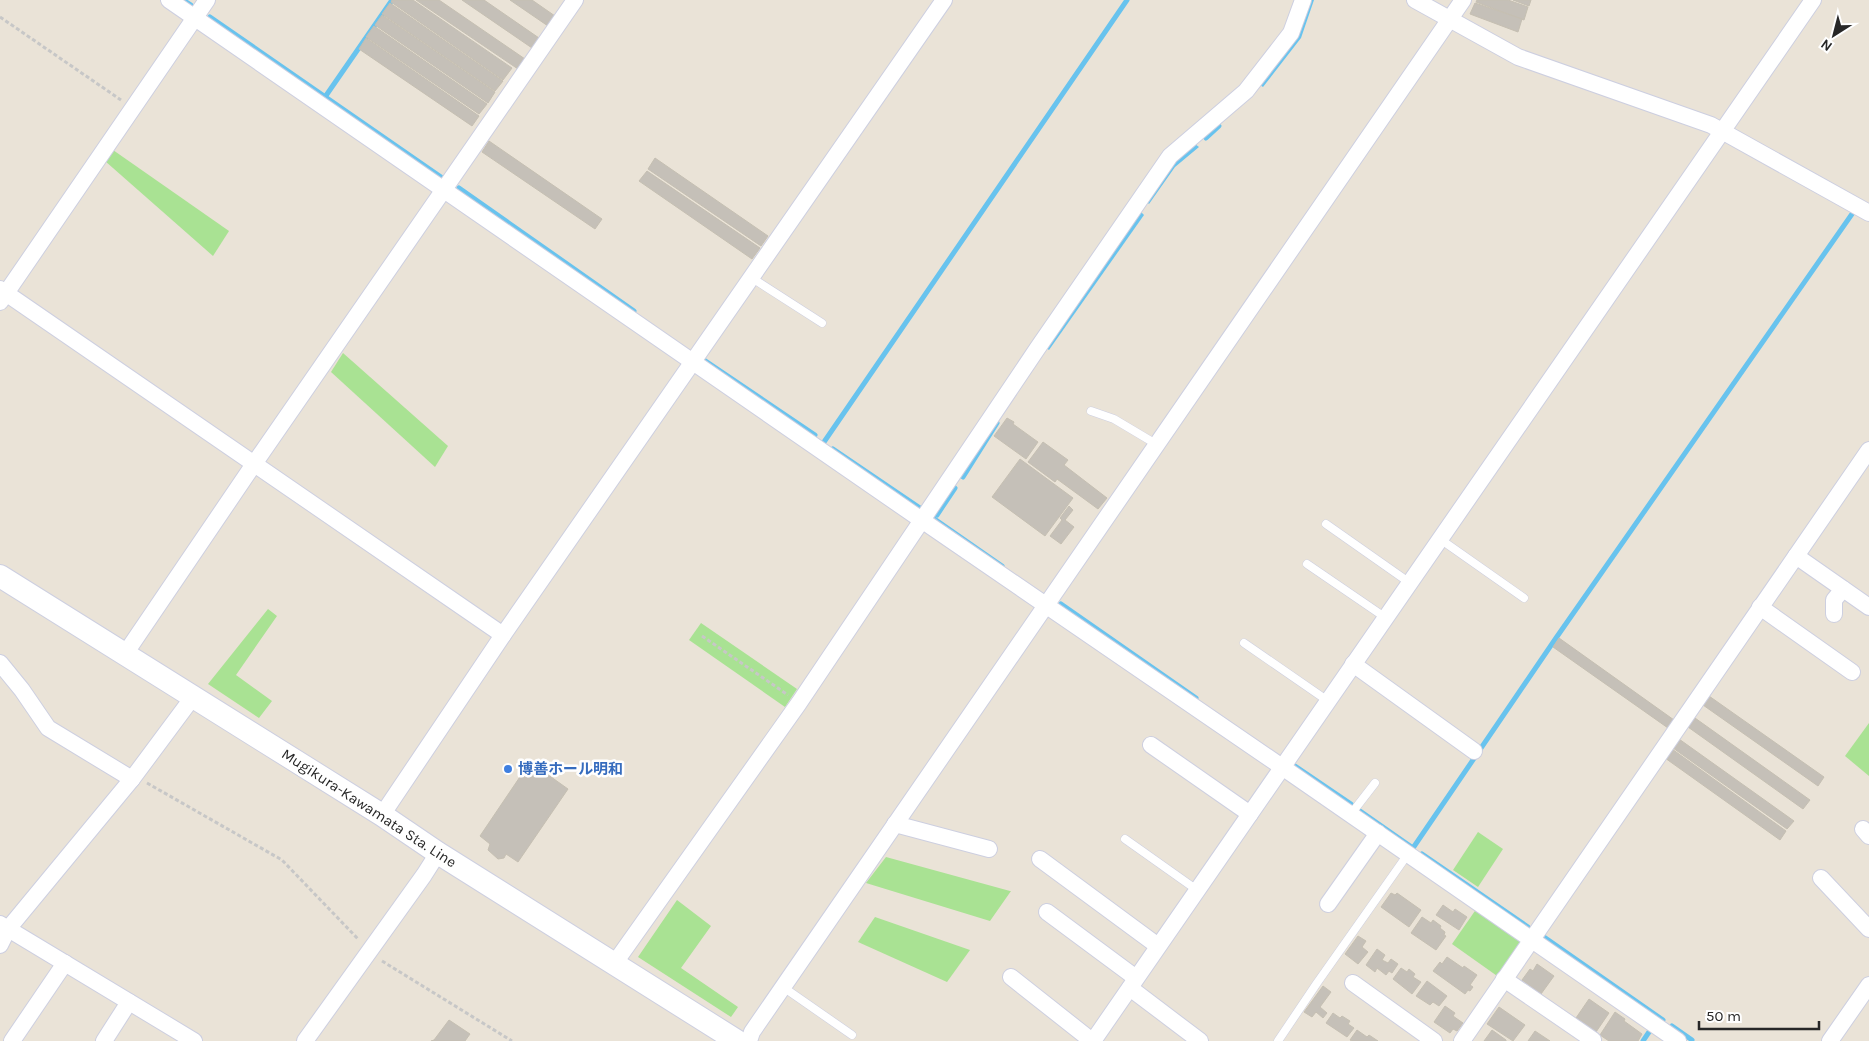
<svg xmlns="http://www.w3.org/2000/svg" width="1869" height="1041" font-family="Karla,'Noto Sans JP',sans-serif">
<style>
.green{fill:#a9e293}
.water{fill:#68c3ee}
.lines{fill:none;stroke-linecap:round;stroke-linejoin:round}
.stream{stroke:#68c3ee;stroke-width:5}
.building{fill:#c5c0b8;stroke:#c5bfb2}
.lane-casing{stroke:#cdcfe0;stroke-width:9}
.street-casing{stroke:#cdcfe0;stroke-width:18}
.secondary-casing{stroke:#cdcfe0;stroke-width:24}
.path{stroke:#c7c7c7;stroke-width:3;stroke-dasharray:4 2.5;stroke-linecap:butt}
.lane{stroke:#fff;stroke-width:8}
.street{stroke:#fff;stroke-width:16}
.secondary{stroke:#fff;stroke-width:22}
.shop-dot{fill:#3f7fe0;stroke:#fff;stroke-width:2}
.labels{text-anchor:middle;stroke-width:5;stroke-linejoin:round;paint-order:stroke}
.shop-label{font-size:15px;font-weight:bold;fill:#366cbe;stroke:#fff;text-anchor:start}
.street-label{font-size:15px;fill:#272727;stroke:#fff}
</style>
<rect width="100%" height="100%" fill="#eae3d7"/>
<g class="green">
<path d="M113 150 229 231 213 256 105 161Z"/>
<path d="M343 353 448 446 435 467 331 372Z"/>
<path d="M268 609 277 616 236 675 272 701 259 718 208 684Z"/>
<path d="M701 623 797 689 785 707 689 640Z"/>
<path d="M1869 723V776L1845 756Z"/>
<path d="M1478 832 1503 849 1478 887 1453 870Z"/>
<path d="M886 857 1010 891H1011L990 921 866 883Z"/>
<path d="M677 900 711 926 681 968 738 1007 731 1017 638 957Z"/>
<path d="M1477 908 1522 940 1500 978 1452 944Z"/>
<path d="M875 917 970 950 947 982 858 942Z"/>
</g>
<g class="water">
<path d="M1311 0H1314L1301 38 1263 87 1260 85 1298 36Z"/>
<path d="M1195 144 1199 147 1175 167 1149 204 1146 201 1173 163Z"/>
<path d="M1141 212 1144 215 1049 350 1045 347Z"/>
</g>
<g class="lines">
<g class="stream">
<path d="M183 0 191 5"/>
<path d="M210 17 441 177"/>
<path d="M325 97 392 0"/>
<path d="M1206 138 1219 126"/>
<path d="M459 188 634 311"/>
<path d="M704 360 815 435"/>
<path d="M824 442 1127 0"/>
<path d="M833 449 920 508"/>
<path d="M963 477 997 423"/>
<path d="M937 515 955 488"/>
<path d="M933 518 1002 566"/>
<path d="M1061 604 1196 698"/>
<path d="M1295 766 1351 804"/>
<path d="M1360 811 1413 848 1556 638 1852 214"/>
<path d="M1422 854 1528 927"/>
<path d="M1544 937 1663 1020"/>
<path d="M1672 1026 1692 1040"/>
<path d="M1643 1041 1649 1032"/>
</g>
</g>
<g class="building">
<path d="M392 0H413L512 68 503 80 391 2Z"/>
<path d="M416 0H439L525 59 518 69Z"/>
<path d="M462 0H484L539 38 532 48Z"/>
<path d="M510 0H532L555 16 548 26Z"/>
<path d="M1477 0H1508L1528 7 1524 20 1476 2Z"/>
<path d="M1513 0H1531L1529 6Z"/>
<path d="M390 3 503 81 495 91 382 14Z"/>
<path d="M1475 3 1522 19 1518 32 1470 14Z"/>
<path d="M382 15 495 92 488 103 375 25Z"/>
<path d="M374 26 487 104 479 114 366 37Z"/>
<path d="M366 38 479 116 472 126 359 49Z"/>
<path d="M489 141 602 219 595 229 482 152Z"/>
<path d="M655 158 768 236 761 246 648 169Z"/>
<path d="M647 171 760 248 752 259 639 181Z"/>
<path d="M1007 418 1014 422 1013 424 1038 442 1026 459 994 436Z"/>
<path d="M1043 442 1068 460 1064 465 1107 498 1098 509 1057 479 1055 482 1028 462Z"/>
<path d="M1020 459 1073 498 1045 536 992 497Z"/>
<path d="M1069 506 1073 510 1065 520 1074 527 1061 544 1050 536 1062 520 1060 518Z"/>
<path d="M1559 638 1674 720 1668 728 1553 647Z"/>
<path d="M1709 696 1824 777 1818 786 1703 705Z"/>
<path d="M1695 718 1810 800 1803 809 1688 727Z"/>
<path d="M1679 739 1794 821 1787 829 1673 748Z"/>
<path d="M1672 749 1786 831 1780 840 1665 758Z"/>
<path d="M530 762 568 789 518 862 506 854 504 858 498 859 488 850 490 844 480 836Z"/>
<path d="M1391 893 1395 895 1397 893 1421 910 1409 927 1381 907Z"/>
<path d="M1443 905 1453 912 1455 909 1467 917 1459 930 1436 915Z"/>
<path d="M1422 917 1431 923 1433 920 1441 926 1440 928 1445 932 1444 935 1446 936 1436 950 1411 933Z"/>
<path d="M1358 936 1366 941 1362 947 1368 952 1358 964 1345 954Z"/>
<path d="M1377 949 1385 955 1382 960 1388 963 1391 959 1398 964 1392 973 1389 971 1386 975 1377 968 1375 972 1366 965Z"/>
<path d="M1447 957 1463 968 1464 966 1477 975 1470 985 1473 987 1470 991 1468 990 1465 994 1433 971 1440 962 1442 964Z"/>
<path d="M1537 964 1554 976 1541 994 1522 980 1530 969 1533 971Z"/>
<path d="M1401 968 1407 972 1409 969 1415 974 1413 977 1421 982 1412 994 1393 979Z"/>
<path d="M1427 981 1447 996 1439 1006 1433 1002 1430 1005 1416 996Z"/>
<path d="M1323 986 1331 992 1320 1007 1327 1013 1323 1018 1316 1012 1312 1017 1304 1012Z"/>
<path d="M1589 999 1609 1013 1596 1032 1576 1018Z"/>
<path d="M1445 1006 1455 1013 1453 1016 1463 1023 1457 1031 1453 1029 1450 1033 1434 1022Z"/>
<path d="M1499 1007 1525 1025 1513 1041 1487 1024Z"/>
<path d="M1615 1012 1625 1019 1624 1021 1642 1034 1638 1041H1609L1600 1035Z"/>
<path d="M1333 1013 1340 1018 1342 1016 1350 1021 1348 1024 1354 1028 1347 1037 1326 1023Z"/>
<path d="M449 1020 470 1034 465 1041H431L434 1040Z"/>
<path d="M1357 1030 1367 1037 1369 1035 1378 1041H1352L1350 1040Z"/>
<path d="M1492 1030 1506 1040V1041H1484Z"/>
<path d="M1535 1031 1550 1041H1528Z"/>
</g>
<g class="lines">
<defs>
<g id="lane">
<path d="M752 278 822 323"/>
<path d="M1091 411 1114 419 1156 444"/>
<path d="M1326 524 1410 583"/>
<path d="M1440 539 1524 598"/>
<path d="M1307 564 1386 618"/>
<path d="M1244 643 1328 701"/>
<path d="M1351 814 1375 783"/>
<path d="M1125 839 1197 890"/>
<path d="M783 987 852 1035"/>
<path d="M1278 1041 1317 983 1408 854"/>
</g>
<g id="street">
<path d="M169 0 923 521 1282 767 1678 1041"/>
<path d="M1415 0 1518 57 1711 125 1869 213"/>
<path d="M0 289 503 635"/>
<path d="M0 302 207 0"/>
<path d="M1796 556 1869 607"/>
<path d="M1760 607 1852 672"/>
<path d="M1834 614V600L1843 589"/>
<path d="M125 654 254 464 575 0"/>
<path d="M0 663 22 690 48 728 132 779"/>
<path d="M1353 664 1474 751"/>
<path d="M1151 745 1250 814"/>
<path d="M382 815 503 635 944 0"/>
<path d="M895 824 989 849"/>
<path d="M1863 829 1869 836"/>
<path d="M1040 859 1158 946"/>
<path d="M1821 878 1869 929"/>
<path d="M1328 904 1378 833"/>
<path d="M1047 912 1136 978"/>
<path d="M0 924 194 1041"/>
<path d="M0 945 8 929 132 779 193 697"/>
<path d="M614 964 799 703 1037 349 1170 156 1246 91 1291 33 1303 0"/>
<path d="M1011 977 1092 1041"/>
<path d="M1504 979 1593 1040"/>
<path d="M1353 983 1434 1041"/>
<path d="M1130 988 1200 1041"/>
<path d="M12 1041 65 963"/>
<path d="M104 1041 129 1002"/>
<path d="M305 1041 424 875 438 853"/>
<path d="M749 1041 752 1032 1463 0"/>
<path d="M1093 1041 1813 0"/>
<path d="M1462 1041 1869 450"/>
<path d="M1830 1041 1869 985"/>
</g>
<path id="secondary" d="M0 576 382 815 438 853 737 1041"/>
</defs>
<use href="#lane" class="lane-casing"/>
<use href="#street" class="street-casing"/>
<use href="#secondary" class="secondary-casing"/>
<g class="path">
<path d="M0 17 121 100"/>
<path d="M702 636 788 695"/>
<path d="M147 783 282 860 359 940"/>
<path d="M382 961 512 1041"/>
</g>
<use href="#lane" class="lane"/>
<use href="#street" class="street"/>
<use href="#secondary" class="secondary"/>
</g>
<circle class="shop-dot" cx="508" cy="769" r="5"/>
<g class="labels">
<g class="shop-label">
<text x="518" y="774">博善ホール明和</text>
</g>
<g class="street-label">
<text transform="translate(369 808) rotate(33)" y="5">Mugikura-Kawamata Sta. Line</text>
</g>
</g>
<g transform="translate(1834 35) rotate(216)" stroke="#ffffff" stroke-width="4" paint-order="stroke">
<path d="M0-4L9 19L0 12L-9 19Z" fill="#272727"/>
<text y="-8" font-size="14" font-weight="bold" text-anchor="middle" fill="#272727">N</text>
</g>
<path d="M1699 1021v8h120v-8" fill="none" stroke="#272727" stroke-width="2.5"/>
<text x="1706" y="1021" font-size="15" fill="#272727" stroke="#ffffff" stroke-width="4" paint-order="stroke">50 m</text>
</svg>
